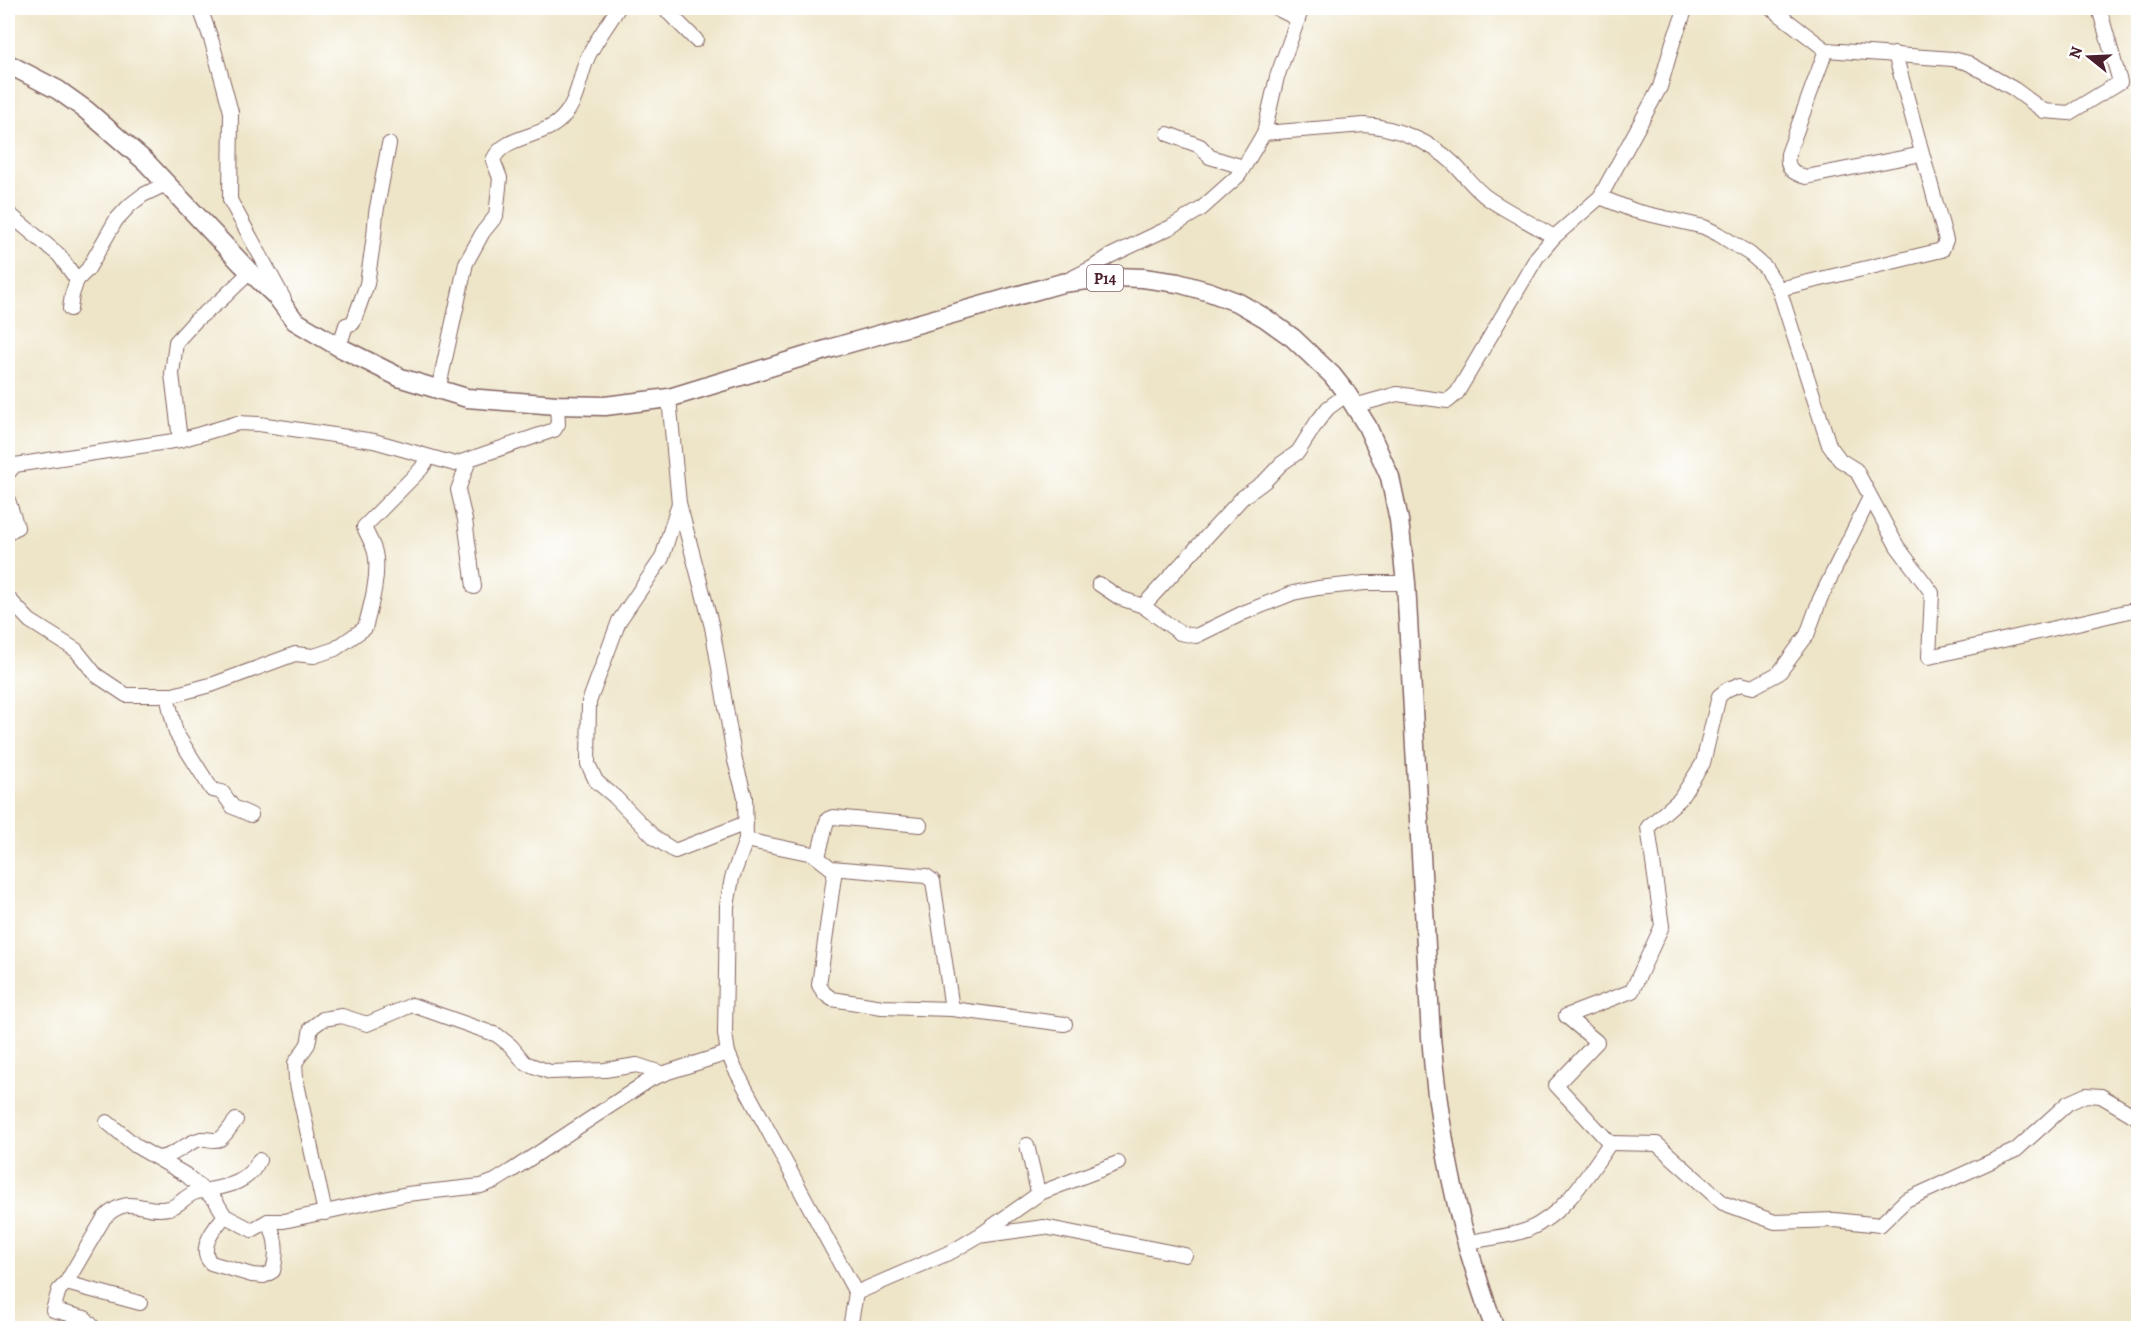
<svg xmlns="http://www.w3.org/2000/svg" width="2146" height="1336" font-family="Alegreya,serif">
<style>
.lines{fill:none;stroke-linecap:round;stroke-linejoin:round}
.minor-casing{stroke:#836462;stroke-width:16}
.major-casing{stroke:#836462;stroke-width:21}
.minor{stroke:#fff;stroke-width:14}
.major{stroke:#fff;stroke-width:18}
.labels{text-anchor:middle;stroke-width:4.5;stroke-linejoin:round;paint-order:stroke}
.shield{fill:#fff;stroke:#80626b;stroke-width:1.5}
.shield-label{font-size:16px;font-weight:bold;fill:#4a1f2b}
</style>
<rect width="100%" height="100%" fill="#fff"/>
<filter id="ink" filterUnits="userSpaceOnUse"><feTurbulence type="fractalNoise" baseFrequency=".0167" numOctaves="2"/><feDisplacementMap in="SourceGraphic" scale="12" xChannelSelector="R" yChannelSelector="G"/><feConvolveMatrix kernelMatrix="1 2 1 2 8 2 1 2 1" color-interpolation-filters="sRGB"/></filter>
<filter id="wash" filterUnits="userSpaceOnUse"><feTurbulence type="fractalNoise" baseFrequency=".008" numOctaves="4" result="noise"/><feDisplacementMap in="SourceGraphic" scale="24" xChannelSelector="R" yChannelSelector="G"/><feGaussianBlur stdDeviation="1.35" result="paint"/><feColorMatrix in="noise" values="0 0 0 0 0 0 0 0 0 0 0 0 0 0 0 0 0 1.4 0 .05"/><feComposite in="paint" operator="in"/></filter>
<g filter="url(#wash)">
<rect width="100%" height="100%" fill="#eee5c8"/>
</g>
<g filter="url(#ink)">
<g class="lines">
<defs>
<g id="minor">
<path d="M200 8 212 42 231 112 230 200 284 299"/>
<path d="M664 8 696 40"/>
<path d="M1276 8 1298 19"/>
<path d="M1771 8 1826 50 1953 59 1968 63 2014 89 2044 111 2069 113 2120 82 2099 8"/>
<path d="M1826 50 1788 154C1786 168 1792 173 1806 177L1922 154"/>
<path d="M1264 133 1364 125C1395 127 1430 141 1453 163 1465 175 1475 190 1489 199 1510 213 1533 224 1554 237"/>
<path d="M1168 134 1200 146 1210 157 1243 167"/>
<path d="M1600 197 1635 211 1704 227 1718 234 1750 254 1765 267 1779 289 1829 445 1840 460 1856 470 1897 546 1932 593 1929 657 2138 609"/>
<path d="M8 213 59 255 77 280"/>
<path d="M1070 279 1092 268 1110 256 1171 227 1201 209 1239 175 1264 133 1277 77 1302 8"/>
<path d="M1779 289 1942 250 1946 240 1895 54"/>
<path d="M70 309 72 295 77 280 88 269 116 220 130 205 143 195 166 184"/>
<path d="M339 347 346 325 353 323 367 284 374 236 376 213 389 144"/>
<path d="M438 391 466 263 483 232 496 216 500 178 493 160C504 135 541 138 559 121 578 104 578 81 587 59 593 44 610 22 618 8"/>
<path d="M669 398 679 503 712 627 735 761 745 797 746 840 732 878 727 906 725 1034 728 1053 735 1069 856 1293 850 1328"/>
<path d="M1354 406 1397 394 1448 401 1457 393 1537 257 1554 237 1600 197 1660 87 1673 42 1686 8"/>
<path d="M180 440 172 374 176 342 196 320 221 300 250 272"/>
<path d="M469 460 458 490 465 520 474 587"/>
<path d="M8 473 15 465 180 440 238 423 259 424 374 441 455 464 554 430 558 424 557 405"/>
<path d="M8 500 17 527 8 533"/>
<path d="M679 503 662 558 619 621 589 702 588 764 596 781 615 797 656 839 675 851 746 823"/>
<path d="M1099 584 1120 598 1143 606 1180 633 1196 636 1243 613 1293 593 1318 588 1365 583H1406"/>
<path d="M8 598 30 621 76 650 96 675 126 695H173L214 684 295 654 314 656 335 649 365 628C371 606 381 570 374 549 371 541 367 534 364 527L421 469 429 457"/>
<path d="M1143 606 1242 498 1265 481 1281 464 1298 452 1317 422 1328 408 1347 394"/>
<path d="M167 696 176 733 212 790 222 792 233 807 251 815"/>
<path d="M746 840 813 854 831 868 926 876 933 881 952 1009 1065 1024"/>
<path d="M818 857 826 824 828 819 833 817 920 825"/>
<path d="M835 869 819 985 824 993 832 999 882 1007 952 1009"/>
<path d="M107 1122 136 1146 186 1175 215 1200 225 1216 252 1230 268 1221H284L407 1194 481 1186 495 1181 511 1171 651 1079 668 1072 728 1053"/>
<path d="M1610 1143 1657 1144 1723 1203 1775 1222 1835 1220 1880 1225 1906 1200 2016 1150 2068 1103 2086 1095 2101 1096 2138 1118"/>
<path d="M1027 1145 1037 1188 1040 1193"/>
<path d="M157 1158C175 1157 184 1143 201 1139 207 1138 214 1142 220 1139 226 1135 231 1126 236 1120"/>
<path d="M325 1213 296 1079 295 1063 308 1044 311 1028 323 1019 342 1016 367 1024 412 1005 497 1035 511 1046 525 1063 550 1072 605 1070 637 1065 664 1074"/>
<path d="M225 1216C215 1227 197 1249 211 1263L252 1275 264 1276 273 1271C278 1253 277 1238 268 1221"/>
<path d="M980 1235 1040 1193 1118 1163"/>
<path d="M1467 1243C1486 1238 1508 1237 1527 1230 1565 1214 1587 1176 1610 1143L1556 1085 1597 1042 1566 1016 1632 991 1662 926 1648 827 1680 799 1703 763 1719 696 1728 689 1741 684 1753 687 1779 673 1807 635 1820 599 1870 497"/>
<path d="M66 1283 59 1290 53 1310 85 1318 94 1328"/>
<path d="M856 1293 953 1251 978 1236 1044 1227 1185 1255"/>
<path d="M140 1303 66 1283 104 1218C130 1192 142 1214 169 1208 180 1206 186 1194 197 1192 221 1187 248 1186 259 1160"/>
</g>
<path id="major" d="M8 64 58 90 86 110 146 162 242 264 277 297 295 321 339 347 401 378 467 398 557 405 605 406 669 398 832 348 1062 283 1113 277 1143 278 1178 283 1210 292 1239 303 1265 318 1293 338 1332 375 1347 394 1367 426 1390 477 1399 520 1406 583 1431 1037C1437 1111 1449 1182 1470 1254 1478 1279 1485 1304 1495 1328"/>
</defs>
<use href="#minor" class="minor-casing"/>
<use href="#major" class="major-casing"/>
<use href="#minor" class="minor"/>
<use href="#major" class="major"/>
</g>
</g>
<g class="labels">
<rect class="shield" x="1087" y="265" width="36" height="26" rx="4.5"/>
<g class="shield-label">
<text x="1105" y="284">P14</text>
</g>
</g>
<rect width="2146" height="1336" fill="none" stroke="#fff" stroke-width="30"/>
<g transform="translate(2089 57) rotate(288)" stroke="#ffffff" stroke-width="4.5" paint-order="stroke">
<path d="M0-4.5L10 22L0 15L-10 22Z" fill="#4a1f2b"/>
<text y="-9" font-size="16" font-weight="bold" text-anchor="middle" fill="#4a1f2b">N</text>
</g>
</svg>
